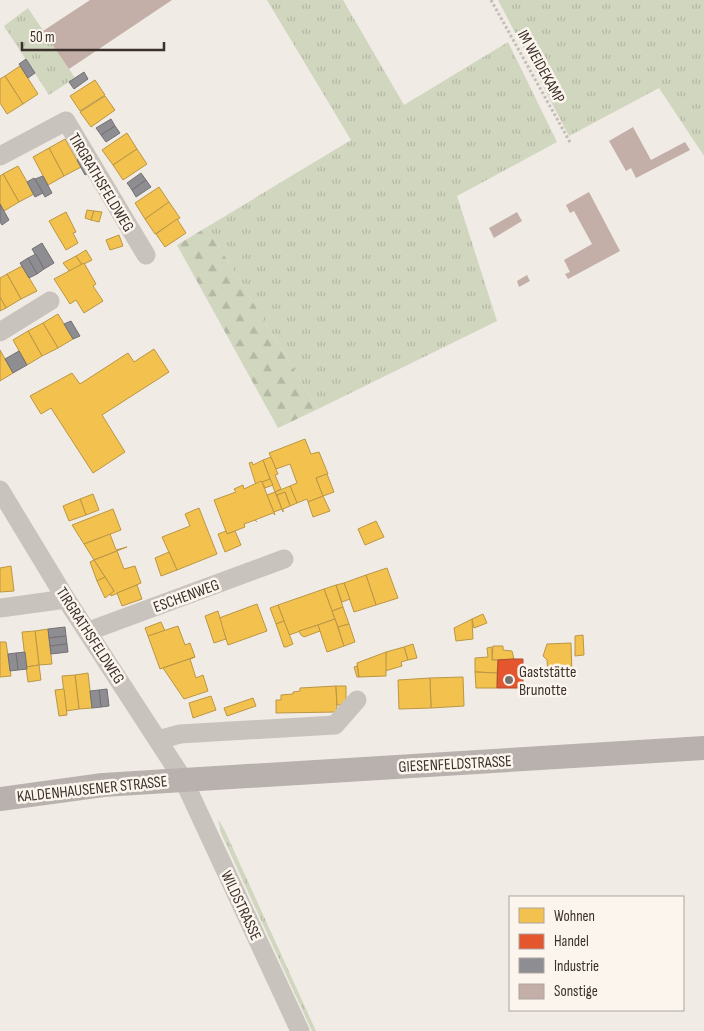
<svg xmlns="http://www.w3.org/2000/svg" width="704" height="1031" font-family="'Sofia Sans Condensed',sans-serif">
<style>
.grass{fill:url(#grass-tufts)}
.forest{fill:url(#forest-firs)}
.homes{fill:#f2c14e;stroke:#bb9644}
.shops{fill:#e4572e;stroke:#b14b2d}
.industry{fill:#8d8d92;stroke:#747173}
.building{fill:#c3afa7}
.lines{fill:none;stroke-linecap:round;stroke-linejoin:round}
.path{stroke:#c2bbb6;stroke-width:3;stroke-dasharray:2.5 2.5;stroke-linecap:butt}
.minor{stroke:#c9c3be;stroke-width:19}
.major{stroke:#b8b1ad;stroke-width:24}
.poi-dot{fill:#7a716c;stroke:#fbf5ee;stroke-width:2}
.labels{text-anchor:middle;stroke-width:5;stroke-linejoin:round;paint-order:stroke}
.street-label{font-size:16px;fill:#3b302b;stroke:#fbf5ee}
.poi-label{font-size:16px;fill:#3b302b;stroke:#fbf5ee;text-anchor:start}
</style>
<defs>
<pattern id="grass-tufts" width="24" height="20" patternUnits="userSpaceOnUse" patternTransform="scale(1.25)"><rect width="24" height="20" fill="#d1d6bf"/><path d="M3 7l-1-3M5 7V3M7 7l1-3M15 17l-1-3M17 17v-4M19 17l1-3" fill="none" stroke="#b4b8a4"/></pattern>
<pattern id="forest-firs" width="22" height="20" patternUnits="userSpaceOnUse" patternTransform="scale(1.25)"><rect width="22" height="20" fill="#d1d6bf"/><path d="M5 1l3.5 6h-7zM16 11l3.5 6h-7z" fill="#b4b8a4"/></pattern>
</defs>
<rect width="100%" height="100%" fill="#f0ebe5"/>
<g class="grass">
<path d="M267 0H343L404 105 508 42 557 142 457 196 497 321 318 409 207 227 351 140Z"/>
<path d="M498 0H704V156L659 88 569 136Z"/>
<path d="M28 8 75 78 49 95 4 26Z"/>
<path d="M218 819 225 831 316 1031H312L221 833Z"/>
</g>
<path class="forest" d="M207 227 318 409 278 428 177 245Z"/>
<g class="homes">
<path d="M20 66 38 94 23 104 5 76Z"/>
<path d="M5 76 23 104 7 114 0 103V79Z"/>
<path d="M95 80 105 95 80 111 70 96Z"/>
<path d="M105 96 115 110 91 127 80 112Z"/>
<path d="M127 133 137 149 113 165 102 150Z"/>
<path d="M65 139 81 167 64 176 49 148Z"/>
<path d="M49 148 64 176 48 185 33 157Z"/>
<path d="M137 149 147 164 123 180 113 165Z"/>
<path d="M18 166 34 194 19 202 3 174Z"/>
<path d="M3 174 19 202 4 211 0 204V176Z"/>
<path d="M159 187 169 202 145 219 135 203Z"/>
<path d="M169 202 180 218 155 234 145 219Z"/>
<path d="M87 210 94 211 91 220 85 218Z"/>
<path d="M94 211 102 212 99 222 91 220Z"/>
<path d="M66 212 76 232 73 233 78 243 66 250 49 221Z"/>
<path d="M177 219 186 233 165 247 156 234Z"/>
<path d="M119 235 123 246 110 250 106 240Z"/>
<path d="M86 250 92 260 82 265 76 256Z"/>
<path d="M76 256 82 265 70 272 63 263Z"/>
<path d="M84 263 96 284 93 286 103 301 84 313 76 300 70 304 54 279Z"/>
<path d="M22 266 37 291 21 299 7 274Z"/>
<path d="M7 274 21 299 6 308 0 297V278Z"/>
<path d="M0 297 6 308 0 311Z"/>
<path d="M58 314 73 339 58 348 43 323Z"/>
<path d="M43 323 58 348 42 356 28 331Z"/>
<path d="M28 331 42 356 27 365 13 340Z"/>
<path d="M154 349 169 372 102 415 125 452 93 473 51 408 41 414 30 396 72 373 80 384 128 353 134 362Z"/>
<path d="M0 350 13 373 0 381Z"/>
<path d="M305 439 311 454 319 452 328 474 316 478 323 496 308 502 307 499 297 503 290 486 297 483 290 464 276 469 269 453Z"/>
<path d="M271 457 278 474 275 475 281 489 275 492 263 460Z"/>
<path d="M263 460 270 479 256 485 249 463 252 462 253 465Z"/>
<path d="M327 474 334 492 323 496 316 478Z"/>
<path d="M270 479 273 485 265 488 262 482Z"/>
<path d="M261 481 262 482 275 515 273 513 255 520 257 522 255 520 244 524 245 527 227 534 214 500 236 492 234 489 243 485 244 489Z"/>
<path d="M290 486 297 503 290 506 285 492 277 495 275 492Z"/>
<path d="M275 492 282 509 274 512 267 495Z"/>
<path d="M285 492 290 506 283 509V512L277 495Z"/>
<path d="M93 494 99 510 86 515 80 499Z"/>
<path d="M323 496 330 511 313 517 308 502Z"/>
<path d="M80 499 86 515 69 521 63 506Z"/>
<path d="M199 508 217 554 177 570 162 537 190 526 185 514Z"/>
<path d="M113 509 121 530 84 544 72 525Z"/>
<path d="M376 521 384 537 365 545 358 529Z"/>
<path d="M226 531 227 534 235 531 241 545 225 552 218 534Z"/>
<path d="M110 534 116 550 127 547 94 560 84 544Z"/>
<path d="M117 551 124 569 135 566 141 583 111 596 110 593 114 591 94 560Z"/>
<path d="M169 552 177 570 161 576 155 558Z"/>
<path d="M94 560 105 577 97 581 90 562Z"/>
<path d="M11 566 14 591 0 592V568Z"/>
<path d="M387 568 398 598 376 605 366 575Z"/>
<path d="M366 575 376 605 354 612 344 583Z"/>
<path d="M105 577 114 591 105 598 97 581Z"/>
<path d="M344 583 350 599 342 602 336 585Z"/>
<path d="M137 585 142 599 122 606 117 593Z"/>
<path d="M336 585 343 607 332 611 324 589Z"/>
<path d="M324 589 335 619 289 635 278 605Z"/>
<path d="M257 604 267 631 228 645 219 618Z"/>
<path d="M278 605 284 621 276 624 270 608Z"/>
<path d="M343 607 349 624 338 627 332 611Z"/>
<path d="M218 611 226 639 214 643 205 616Z"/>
<path d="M483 614 487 623 474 628 472 619Z"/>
<path d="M335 619 344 646 327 652 318 625Z"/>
<path d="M472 619 473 639 456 641 454 628Z"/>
<path d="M284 621 293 644 286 647H284L276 624Z"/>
<path d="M161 622 165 631 148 636 145 628Z"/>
<path d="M349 624 355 642 344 646 338 627Z"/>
<path d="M318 625 320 631 304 637 301 635 299 631Z"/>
<path d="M178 626 185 645 190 643 195 657 160 669 148 636Z"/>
<path d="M48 629 52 664 39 665 35 631Z"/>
<path d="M35 631 39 665 26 667 22 632Z"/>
<path d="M583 635 584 655 575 656V636Z"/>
<path d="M0 642H6L11 676 0 677Z"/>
<path d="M571 643 572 674 548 675 547 660 543 656 547 644Z"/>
<path d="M413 644 417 658 408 660 404 647Z"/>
<path d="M493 646H503V650L512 651 514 659 492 660Z"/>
<path d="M404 647 408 660 401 662 402 666 385 671 386 652Z"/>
<path d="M492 647V660H498L497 673 475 672V658L488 657 487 648Z"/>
<path d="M386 652V676L359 677 357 663Z"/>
<path d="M195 657 190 659 196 678 203 675 208 691 184 699 163 668Z"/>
<path d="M39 665 41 680 28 682 26 667Z"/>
<path d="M357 666 359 677H357L354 667Z"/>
<path d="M475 672 497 673V688H476Z"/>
<path d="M88 673 92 708 79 709 75 675Z"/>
<path d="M75 675 79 709 66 711 62 676Z"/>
<path d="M463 677 464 706 431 708 430 678Z"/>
<path d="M430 678 431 708 399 709 398 680Z"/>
<path d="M336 686 337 712 276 713V700H281V695L293 694V692L300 691V688Z"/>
<path d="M336 686H346V705H337Z"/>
<path d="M64 689 67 715 59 716 55 690Z"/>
<path d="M211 696 216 710 193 718 189 703Z"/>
<path d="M253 698 256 706 227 716 224 708Z"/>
</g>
<path class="shops" d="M514 659H523V688H497L498 660Z"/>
<g class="industry">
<path d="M26 59 35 73 28 78 19 64Z"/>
<path d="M84 72 88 79 74 89 69 82Z"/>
<path d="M111 119 115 126 101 135 96 128Z"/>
<path d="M115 126 120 133 106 142 101 135Z"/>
<path d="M84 156 92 171 85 175 77 160Z"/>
<path d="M141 173 146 180 132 190 127 183Z"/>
<path d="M43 176 52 193 45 197 35 179Z"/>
<path d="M34 178 43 193 35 197 27 182Z"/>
<path d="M146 180 151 187 136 197 132 190Z"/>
<path d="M0 204 9 220 2 225 0 222Z"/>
<path d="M42 243 54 263 44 269 32 249Z"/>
<path d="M36 254 44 269 37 274 28 258Z"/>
<path d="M28 258 37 274 29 278 20 263Z"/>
<path d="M71 321 80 336 73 339 64 324Z"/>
<path d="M19 351 27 365 13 373 5 359Z"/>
<path d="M65 627 66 636 49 638 48 629Z"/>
<path d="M66 636 67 644 50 646 49 638Z"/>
<path d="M67 644 68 652 51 654 50 646Z"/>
<path d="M25 652 27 669 18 670 16 653Z"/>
<path d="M16 653 18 670 10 671 8 654Z"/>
<path d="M107 689 109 706 101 707 99 690Z"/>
<path d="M99 690 101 707 92 708 90 691Z"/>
</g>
<g class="building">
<path d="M90 0H172L69 69 43 31Z"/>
<path d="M633 127 651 160 685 142 690 150 636 178 631 168 626 171 609 141Z"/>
<path d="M589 192 620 251 568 279 565 274 570 272 564 260 592 244 574 211 570 213 566 205Z"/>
<path d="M517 212 522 221 494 238 489 228Z"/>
<path d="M527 275 530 281 519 287 517 281Z"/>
</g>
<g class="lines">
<path class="path" d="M491 0 571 144"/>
<g class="minor">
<path d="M0 156 66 121 146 255"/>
<path d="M0 332 50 301"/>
<path d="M0 490 66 599 183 779 300 1031"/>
<path d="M0 608 66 599"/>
<path d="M89 631 284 559"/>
<path d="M158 740 180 734 335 725 357 700"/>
</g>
<path class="major" d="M0 799 103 785 704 748"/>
</g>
<circle class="poi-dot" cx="509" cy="680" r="5"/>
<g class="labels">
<g class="street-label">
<text transform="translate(542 66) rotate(61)" y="6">IM WEIDEKAMP</text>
<text transform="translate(102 182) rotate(59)" y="6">TIRGRATHSFELDWEG</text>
<text transform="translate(186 595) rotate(-20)" y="6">ESCHENWEG</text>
<text transform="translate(91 635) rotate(57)" y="6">TIRGRATHSFELDWEG</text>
<text transform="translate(455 763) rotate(-3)" y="6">GIESENFELDSTRASSE</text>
<text transform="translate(92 788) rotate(-6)" y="6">KALDENHAUSENER STRASSE</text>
<text transform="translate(242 905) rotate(65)" y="6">WILDSTRASSE</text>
</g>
<g class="poi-label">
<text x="519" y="677">Gaststätte<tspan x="519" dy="18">Brunotte</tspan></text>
</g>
</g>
<rect x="509" y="896" width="175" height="115" fill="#fbf5ee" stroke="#aea6a0"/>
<rect x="519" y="908" width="25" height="15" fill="#f2c14e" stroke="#aea6a0"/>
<text x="554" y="921" font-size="15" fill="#3b302b">Wohnen</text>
<rect x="519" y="934" width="25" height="15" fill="#e4572e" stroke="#aea6a0"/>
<text x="554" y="946" font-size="15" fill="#3b302b">Handel</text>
<rect x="519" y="958" width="25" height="15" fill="#8d8d92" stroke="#aea6a0"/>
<text x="554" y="971" font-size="15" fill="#3b302b">Industrie</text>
<rect x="519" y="984" width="25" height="15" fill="#c3afa7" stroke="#aea6a0"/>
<text x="554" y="996" font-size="15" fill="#3b302b">Sonstige</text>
<path d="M22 42v8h142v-8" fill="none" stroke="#3b302b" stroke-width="2.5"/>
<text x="30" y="42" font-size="15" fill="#3b302b" stroke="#fbf5ee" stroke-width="4" paint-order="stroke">50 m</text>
</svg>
